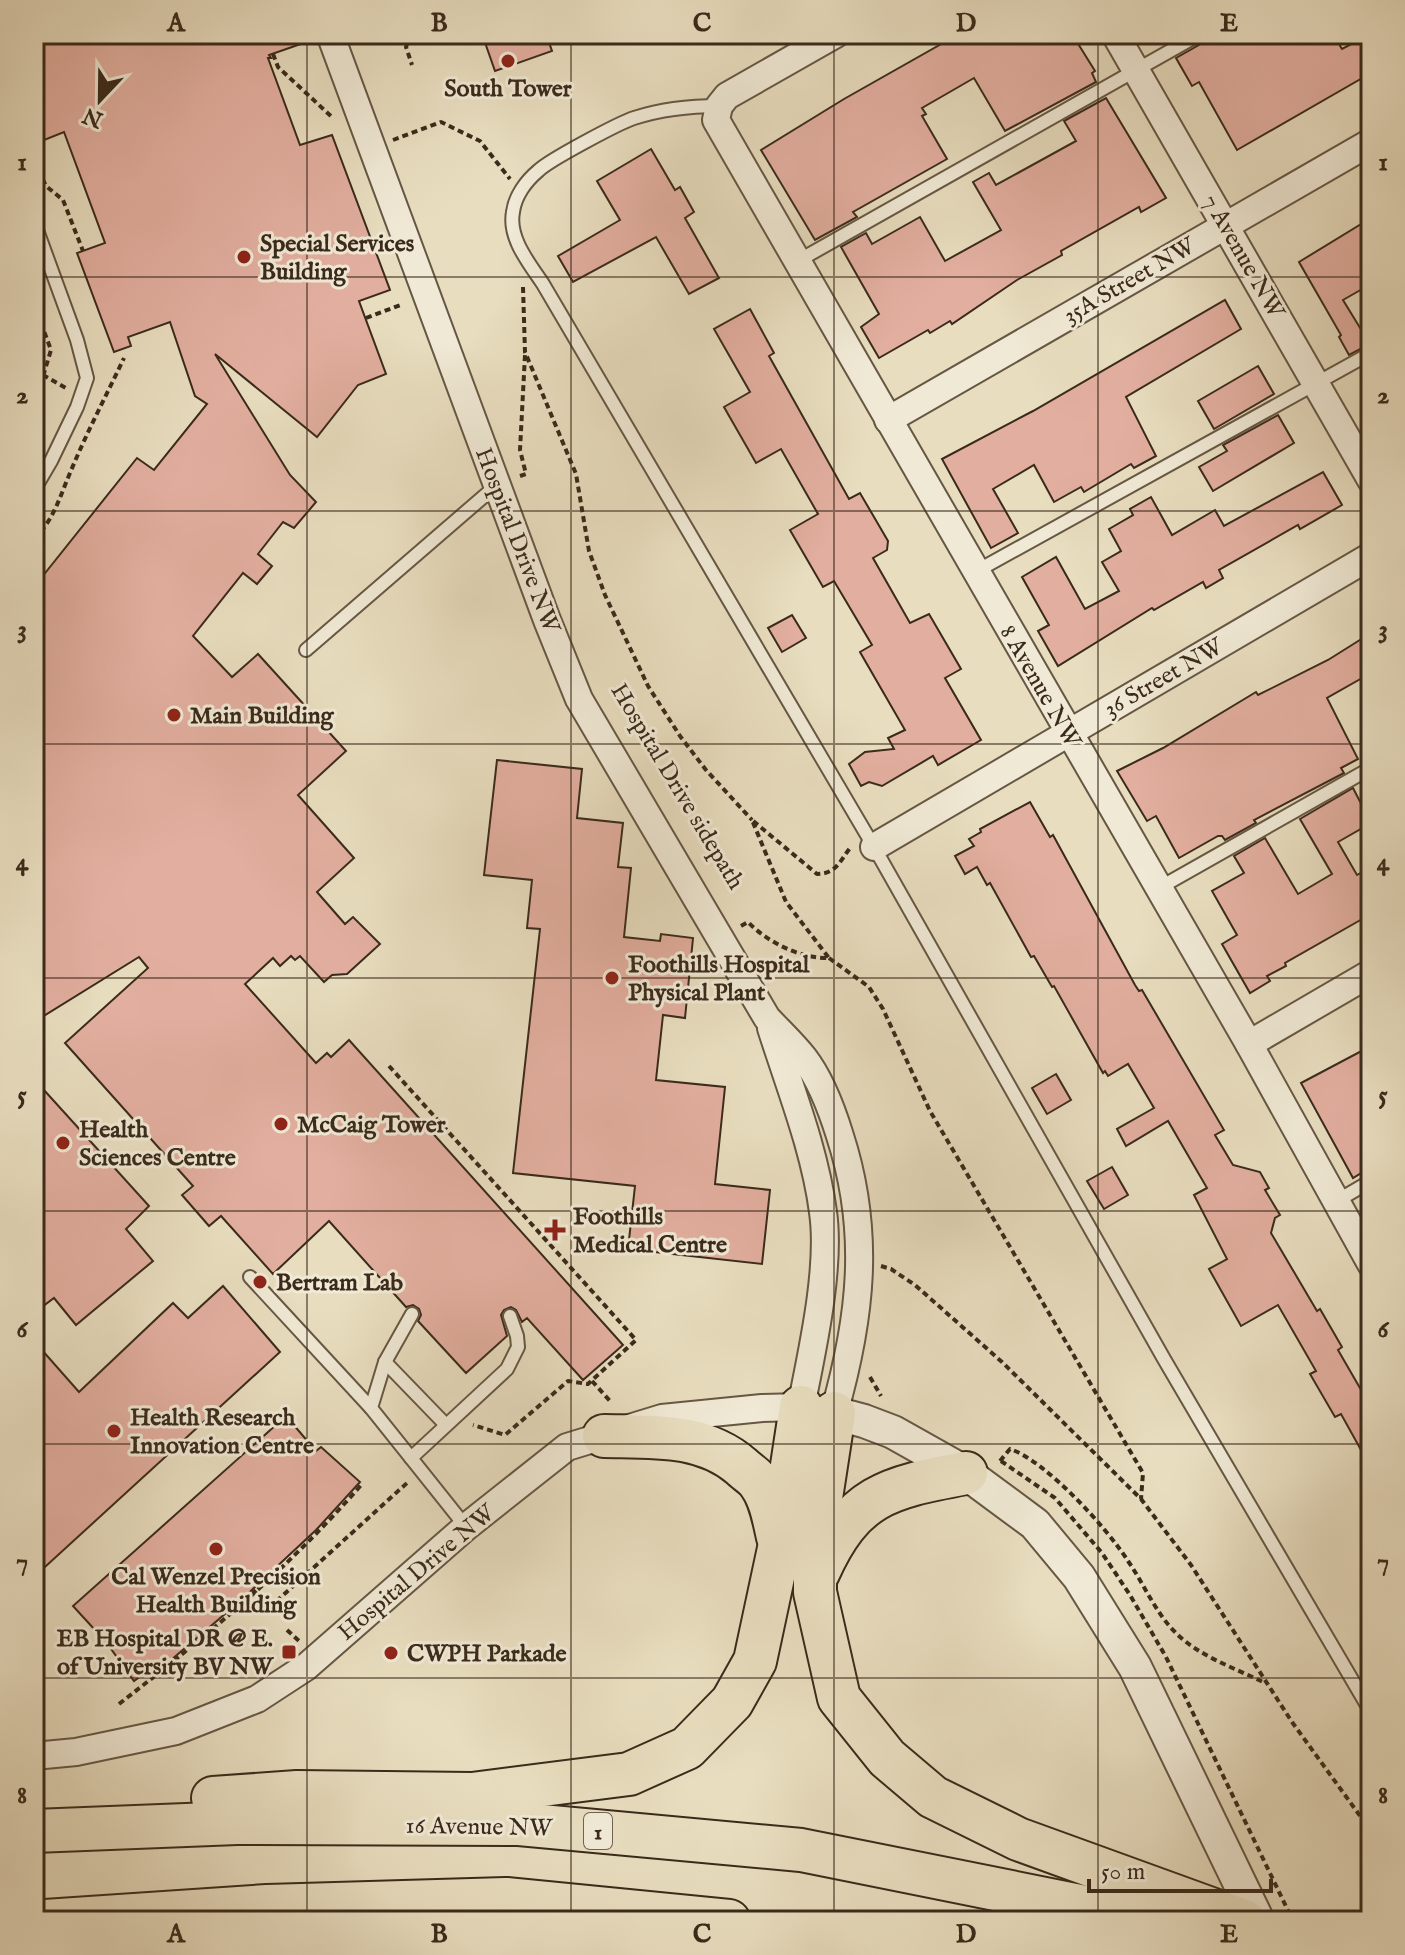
<svg xmlns="http://www.w3.org/2000/svg" width="1405" height="1955" font-family="'IM FELL English',serif">
<style>
.building{fill:#e2ae9f;stroke:#3a2a1b;stroke-width:2}
.lines{fill:none;stroke-linecap:round;stroke-linejoin:round}
.service-casing{stroke:#665744;stroke-width:16}
.minor-casing{stroke:#665744;stroke-width:30}
.tertiary-casing{stroke:#665744;stroke-width:36}
.trunk-casing{stroke:#3a2a1b;stroke-width:46}
.path{stroke:#3a2a1b;stroke-width:4;stroke-dasharray:6 4;stroke-linecap:butt}
.service{stroke:#f0e9d5;stroke-width:12}
.minor{stroke:#f0e9d5;stroke-width:26}
.tertiary{stroke:#f0e9d5;stroke-width:32}
.trunk{stroke:#e8ddbf;stroke-width:42}
.grid{fill:none;stroke:#3a2a1b;stroke-width:2;stroke-opacity:0.55}
.poi-dot{fill:#8f2418;stroke:#f0e9d5;stroke-width:3}
.labels{text-anchor:middle;stroke-width:6;stroke-linejoin:round;paint-order:stroke}
.shield{fill:#f0e9d5;stroke:#716353;stroke-width:2}
.shield-label{font-size:22px;font-weight:bold;fill:#3a2a1b}
.poi-label{font-size:24px;font-weight:bold;fill:#3a2a1b;stroke:#f0e9d5;text-anchor:start}
.street-label{font-size:24px;fill:#3a2a1b;stroke:#f0e9d5}
.neatline{fill:none;stroke:#3a2a1b;stroke-width:3}
.grid-label{font-size:26px;text-anchor:middle;font-weight:bold;fill:#3a2a1b}
</style>
<rect width="100%" height="100%" fill="#e8ddbf"/>
<filter id="stains"><feTurbulence type="fractalNoise" baseFrequency=".0025" numOctaves="4"/><feColorMatrix values="0 0 0 0 .2 0 0 0 0 .09 0 0 0 0 .02 0 0 0 .5 -.17"/></filter>
<radialGradient id="worn" r=".72"><stop offset=".6" stop-color="#630" stop-opacity="0"/><stop offset="1" stop-color="#630" stop-opacity=".3"/></radialGradient>
<g class="building">
<path d="M34 34H314L315 39 269 55 271 58H268L300 145 332 135 390 290 359 301 386 374 358 385 317 437 215 354 290 475 316 502 294 528 283 522 258 554 272 566 257 584 243 573 193 636 232 677 258 654 346 751 298 795 354 858 317 892 345 924 353 917 380 944 347 974 332 975 324 982 300 956 295 960 291 956 280 966 273 958 245 984 316 1063 327 1053 331 1057 349 1040 623 1345 583 1380 527 1318 522 1322 516 1310 511 1307 504 1310 501 1315 507 1336 466 1373 418 1321 421 1315 419 1309 413 1305 406 1307 329 1221 273 1274 221 1216 209 1226 182 1195 193 1186 65 1043 148 968 139 957 34 1022V587L137 458 154 470 207 404 195 396 170 322 128 337 131 346 114 352 77 253 105 243 64 132 34 144Z"/>
<path d="M482 34H546L552 51 495 71Z"/>
<path d="M959 34H1072L1095 71 1092 73 1096 82 1005 131 974 78 922 108 926 114 922 116 947 159 853 212 857 217 815 240 761 150 844 99Z"/>
<path d="M1209 34H1333L1342 49 1371 34V73L1237 150 1199 82 1192 86 1176 58 1204 42Z"/>
<path d="M1106 98 1166 198 1141 212 1139 207 1061 251 1062 255 1017 280 952 324 950 321 930 333 928 330 879 358 861 327 879 314 841 247 866 233 872 244 920 217 945 261 1001 230 973 182 989 173 996 185 1076 141 1064 121Z"/>
<path d="M651 149 675 190 680 187 694 212 685 218 719 278 689 294 656 237 573 282 558 256 620 220 597 181Z"/>
<path d="M1371 218V284L1343 300 1370 344 1349 355 1339 337 1341 335 1299 262Z"/>
<path d="M1225 300 1241 329 1126 397 1156 456 1134 468 1131 464 1084 492 1081 487 1054 502 1034 465 993 489 1018 533 991 548 942 459 1033 411Z"/>
<path d="M750 309 774 353 769 356 849 499 860 493 888 541 887 550 873 558 910 623 929 614 961 669 945 678 981 740 938 765 933 756 882 786 869 782 861 786 849 764 865 752 894 749 888 738 905 730 860 652 872 645 834 581 823 587 790 530 818 514 781 449 756 463 724 407 750 392 714 329Z"/>
<path d="M1258 366 1274 394 1214 429 1198 401Z"/>
<path d="M1278 415 1294 443 1213 491 1199 467 1227 451 1223 445Z"/>
<path d="M1323 472 1342 505 1300 529 1298 525 1219 570 1223 578 1206 588 1203 582 1154 610 1152 608 1058 666 1038 631 1049 625 1022 577 1056 557 1085 609 1119 591 1102 562 1121 551 1109 529 1133 515 1130 509 1151 497 1172 535 1215 510 1224 526Z"/>
<path d="M792 615 806 638 782 652 768 628Z"/>
<path d="M1371 633V673L1327 698 1358 759 1341 768 1344 773 1254 820 1256 823 1225 840 1222 836H1218L1179 858 1156 816 1147 821 1117 771 1163 748 1256 692 1258 695 1328 660Z"/>
<path d="M497 760 582 769 577 818 623 823 618 867 631 868 624 937 660 941 661 934 693 938 685 1018 663 1015 656 1080 725 1087 715 1184 770 1190 762 1264 628 1249 635 1186 513 1173 540 929 527 928 532 880 484 875Z"/>
<path d="M1353 788 1371 823 1338 842 1357 875 1371 867V914L1285 963 1286 966 1267 976 1270 981 1250 993 1222 944 1237 935 1212 891 1244 873 1234 856 1265 838 1298 894 1332 874 1300 819Z"/>
<path d="M1030 802 1050 837 1053 835 1135 985 1139 991 1142 990 1224 1130 1215 1135 1233 1165 1260 1172 1269 1188 1265 1190 1280 1215 1275 1218 1271 1233 1317 1311 1320 1309 1342 1347 1338 1350 1371 1407V1468L1341 1414 1335 1417 1310 1374 1316 1371 1278 1305 1241 1326 1209 1269 1227 1259 1194 1195 1207 1188 1168 1121 1126 1146 1117 1129 1154 1108 1128 1064 1108 1076 1105 1071 1103 1073 1054 986 1052 987 1034 956 1031 957 990 883 987 885 977 867 965 874 955 856 974 846 969 839 981 832 980 829Z"/>
<path d="M1371 1046V1167L1353 1178 1301 1083Z"/>
<path d="M1056 1074 1071 1100 1047 1114 1032 1088Z"/>
<path d="M34 1079 149 1206 126 1229 153 1261 76 1325 54 1298 34 1313Z"/>
<path d="M1112 1167 1128 1195 1104 1209 1087 1181Z"/>
<path d="M223 1286 280 1352 34 1577V1341L79 1392 173 1303 188 1318Z"/>
<path d="M286 1416 316 1451 321 1447 360 1482 316 1530 239 1602 164 1666 161 1661 134 1681 106 1642 73 1606Z"/>
</g>
<g class="lines">
<defs>
<g id="service">
<path d="M719 106C690 106 662 109 634 118 619 123 549 160 538 171 526 181 515 196 513 212 508 238 529 263 543 284L874 847 1164 1359 1371 1712"/>
<path d="M34 222 77 340 87 378 77 407 51 461 34 490"/>
<path d="M796 262 1200 34"/>
<path d="M975 572 1371 353"/>
<path d="M306 650 497 485"/>
<path d="M1159 888 1371 768"/>
<path d="M1335 1202 1371 1181"/>
<path d="M250 1277 371 1408"/>
<path d="M385 1362 445 1424"/>
<path d="M411 1458 371 1408 385 1362 412 1314"/>
<path d="M466 1527 411 1458 507 1369 518 1347 517 1336 510 1316"/>
</g>
<g id="minor">
<path d="M836 34 727 96 719 106 716 120 1249 1044 1371 1264"/>
<path d="M1115 34 1371 480"/>
<path d="M888 420 1371 142"/>
<path d="M874 847 1371 556"/>
<path d="M771 1028C790 1088 815 1150 823 1212 831 1268 812 1351 801 1407"/>
<path d="M1249 1044 1371 973"/>
<path d="M34 1756 76 1752 176 1731 257 1699 306 1667 466 1527 567 1447 662 1418 762 1408 801 1407 834 1413C861 1318 871 1232 840 1136 832 1110 821 1080 804 1058 793 1044 779 1031 767 1018L579 699 547 620 330 34"/>
</g>
<path id="tertiary" d="M834 1413 864 1421 893 1432 966 1473 1035 1524 1079 1577 1135 1667 1258 1921"/>
<g id="trunk">
<path d="M834 1413 815 1537V1592L839 1698 887 1758 933 1797 1018 1839 1244 1921"/>
<path d="M604 1436C652 1437 703 1433 742 1467 747 1472 756 1477 760 1484 771 1499 774 1520 778 1537"/>
<path d="M818 1573C853 1495 886 1488 966 1473"/>
<path d="M213 1798 297 1792 472 1794 629 1774 687 1748 732 1702 755 1661 780 1544 801 1407"/>
<path d="M34 1831 237 1823 519 1824 801 1850 1155 1921"/>
<path d="M45 1921 267 1906 506 1899 729 1921"/>
</g>
</defs>
<use href="#service" class="service-casing"/>
<use href="#minor" class="minor-casing"/>
<use href="#tertiary" class="tertiary-casing"/>
<use href="#trunk" class="trunk-casing"/>
<g class="path">
<path d="M407 34 409 39 406 47 412 65"/>
<path d="M355 38 368 34"/>
<path d="M273 54 278 67 333 118"/>
<path d="M393 140 441 122 480 141 510 179"/>
<path d="M34 161 46 186 63 200 83 251"/>
<path d="M523 287 525 352 576 474 589 551 605 595 648 686 680 736 706 770 752 820"/>
<path d="M34 304 51 350 41 383"/>
<path d="M366 318 403 304"/>
<path d="M34 370 66 388"/>
<path d="M34 407 36 399"/>
<path d="M520 476 526 474 520 450 525 355"/>
<path d="M34 539C54 520 60 496 70 473 86 434 106 396 124 358"/>
<path d="M741 926 748 922C767 942 801 959 829 958L786 902 752 820 817 874C836 874 840 861 850 848"/>
<path d="M829 958 869 987 883 1009 930 1111 1143 1473 1141 1499"/>
<path d="M389 1066 636 1340 588 1384 568 1381 505 1435 473 1425"/>
<path d="M881 1266 891 1269 915 1285 1002 1362 1141 1499 1191 1565 1292 1722 1371 1831"/>
<path d="M870 1377 881 1396"/>
<path d="M592 1381 610 1401"/>
<path d="M1000 1461 1010 1449C1046 1461 1107 1528 1128 1561 1144 1584 1155 1612 1175 1632 1198 1656 1235 1668 1265 1683"/>
<path d="M1001 1461 1055 1498 1102 1553 1130 1595 1166 1657 1293 1921"/>
<path d="M253 1590 272 1611"/>
<path d="M269 1608 407 1483"/>
<path d="M287 1630 299 1641"/>
<path d="M119 1704C209 1634 287 1570 362 1484"/>
</g>
<use href="#service" class="service"/>
<use href="#minor" class="minor"/>
<use href="#tertiary" class="tertiary"/>
<use href="#trunk" class="trunk"/>
</g>
<path class="grid" d="M307 34V1921M571 34V1921M834 34V1921M1098 34V1921M34 277H1371M34 511H1371M34 744H1371M34 978H1371M34 1211H1371M34 1444H1371M34 1678H1371"/>
<g class="poi-dot">
<circle cx="508" cy="61" r="8"/>
<circle cx="244" cy="257" r="8"/>
<circle cx="174" cy="715" r="8"/>
<circle cx="612" cy="978" r="8"/>
<circle cx="281" cy="1124" r="8"/>
<circle cx="63" cy="1143" r="8"/>
<path d="M551 1218h8v8h8v8h-8v8h-8v-8h-8v-8h8z"/>
<circle cx="260" cy="1282" r="8"/>
<circle cx="114" cy="1431" r="8"/>
<circle cx="216" cy="1549" r="8"/>
<rect x="281" y="1644" width="16" height="16" rx="4"/>
<circle cx="391" cy="1653" r="8"/>
</g>
<g class="labels">
<rect class="shield" x="584" y="1813" width="28" height="36" rx="6"/>
<g class="shield-label">
<text x="598" y="1839">1</text>
</g>
<g class="poi-label">
<text x="508" y="96" text-anchor="middle">South Tower</text>
<text x="260" y="251">Special Services<tspan x="260" dy="28">Building</tspan></text>
<text x="190" y="723">Main Building</text>
<text x="628" y="972">Foothills Hospital<tspan x="628" dy="28">Physical Plant</tspan></text>
<text x="297" y="1132">McCaig Tower</text>
<text x="79" y="1137">Health<tspan x="79" dy="28">Sciences Centre</tspan></text>
<text x="573" y="1224">Foothills<tspan x="573" dy="28">Medical Centre</tspan></text>
<text x="276" y="1290">Bertram Lab</text>
<text x="130" y="1425">Health Research<tspan x="130" dy="28">Innovation Centre</tspan></text>
<text x="216" y="1584" text-anchor="middle">Cal Wenzel Precision<tspan x="216" dy="28">Health Building</tspan></text>
<text x="273" y="1646" text-anchor="end">EB Hospital DR @ E.<tspan x="273" dy="28">of University BV NW</tspan></text>
<text x="407" y="1661">CWPH Parkade</text>
</g>
<g class="street-label">
<text transform="translate(1244 256) rotate(60)" y="8">7 Avenue NW</text>
<text transform="translate(1129 280) rotate(-30)" y="8">35A Street NW</text>
<text transform="translate(518 540) rotate(69)" y="8">Hospital Drive NW</text>
<text transform="translate(1163 677) rotate(-30)" y="8">36 Street NW</text>
<text transform="translate(1041 686) rotate(60)" y="8">8 Avenue NW</text>
<text transform="translate(678 786) rotate(59)" y="8">Hospital Drive sidepath</text>
<text transform="translate(416 1572) rotate(-40)" y="8">Hospital Drive NW</text>
<text transform="translate(479 1826) rotate(1)" y="8">16 Avenue NW</text>
</g>
</g>
<rect width="1405" height="1955" fill="none" stroke="#e8ddbf" stroke-width="88"/>
<g transform="translate(100 100) rotate(202)" stroke="#f0e9d5" stroke-width="6" paint-order="stroke">
<path d="M0-6L14 30L0 20L-14 30Z" fill="#3a2a1b"/>
<text y="-12" font-size="22" font-weight="bold" text-anchor="middle" fill="#3a2a1b">N</text>
</g>
<path d="M1089 1879v12h182v-12" fill="none" stroke="#3a2a1b" stroke-width="4"/>
<text x="1101" y="1879" font-size="24" fill="#3a2a1b" stroke="#f0e9d5" stroke-width="6" paint-order="stroke">50 m</text>
<rect x="44" y="44" width="1317" height="1867" class="neatline"/>
<g class="grid-label">
<text x="176" y="31">A</text>
<text x="439" y="31">B</text>
<text x="702" y="31">C</text>
<text x="966" y="31">D</text>
<text x="1229" y="31">E</text>
<text x="22" y="170">1</text>
<text x="1383" y="170">1</text>
<text x="22" y="403">2</text>
<text x="1383" y="403">2</text>
<text x="22" y="637">3</text>
<text x="1383" y="637">3</text>
<text x="22" y="870">4</text>
<text x="1383" y="870">4</text>
<text x="22" y="1103">5</text>
<text x="1383" y="1103">5</text>
<text x="22" y="1337">6</text>
<text x="1383" y="1337">6</text>
<text x="22" y="1570">7</text>
<text x="1383" y="1570">7</text>
<text x="22" y="1803">8</text>
<text x="1383" y="1803">8</text>
<text x="176" y="1942">A</text>
<text x="439" y="1942">B</text>
<text x="702" y="1942">C</text>
<text x="966" y="1942">D</text>
<text x="1229" y="1942">E</text>
</g>
<rect width="100%" height="100%" filter="url(#stains)"/>
<rect width="100%" height="100%" fill="url(#worn)"/>
</svg>
